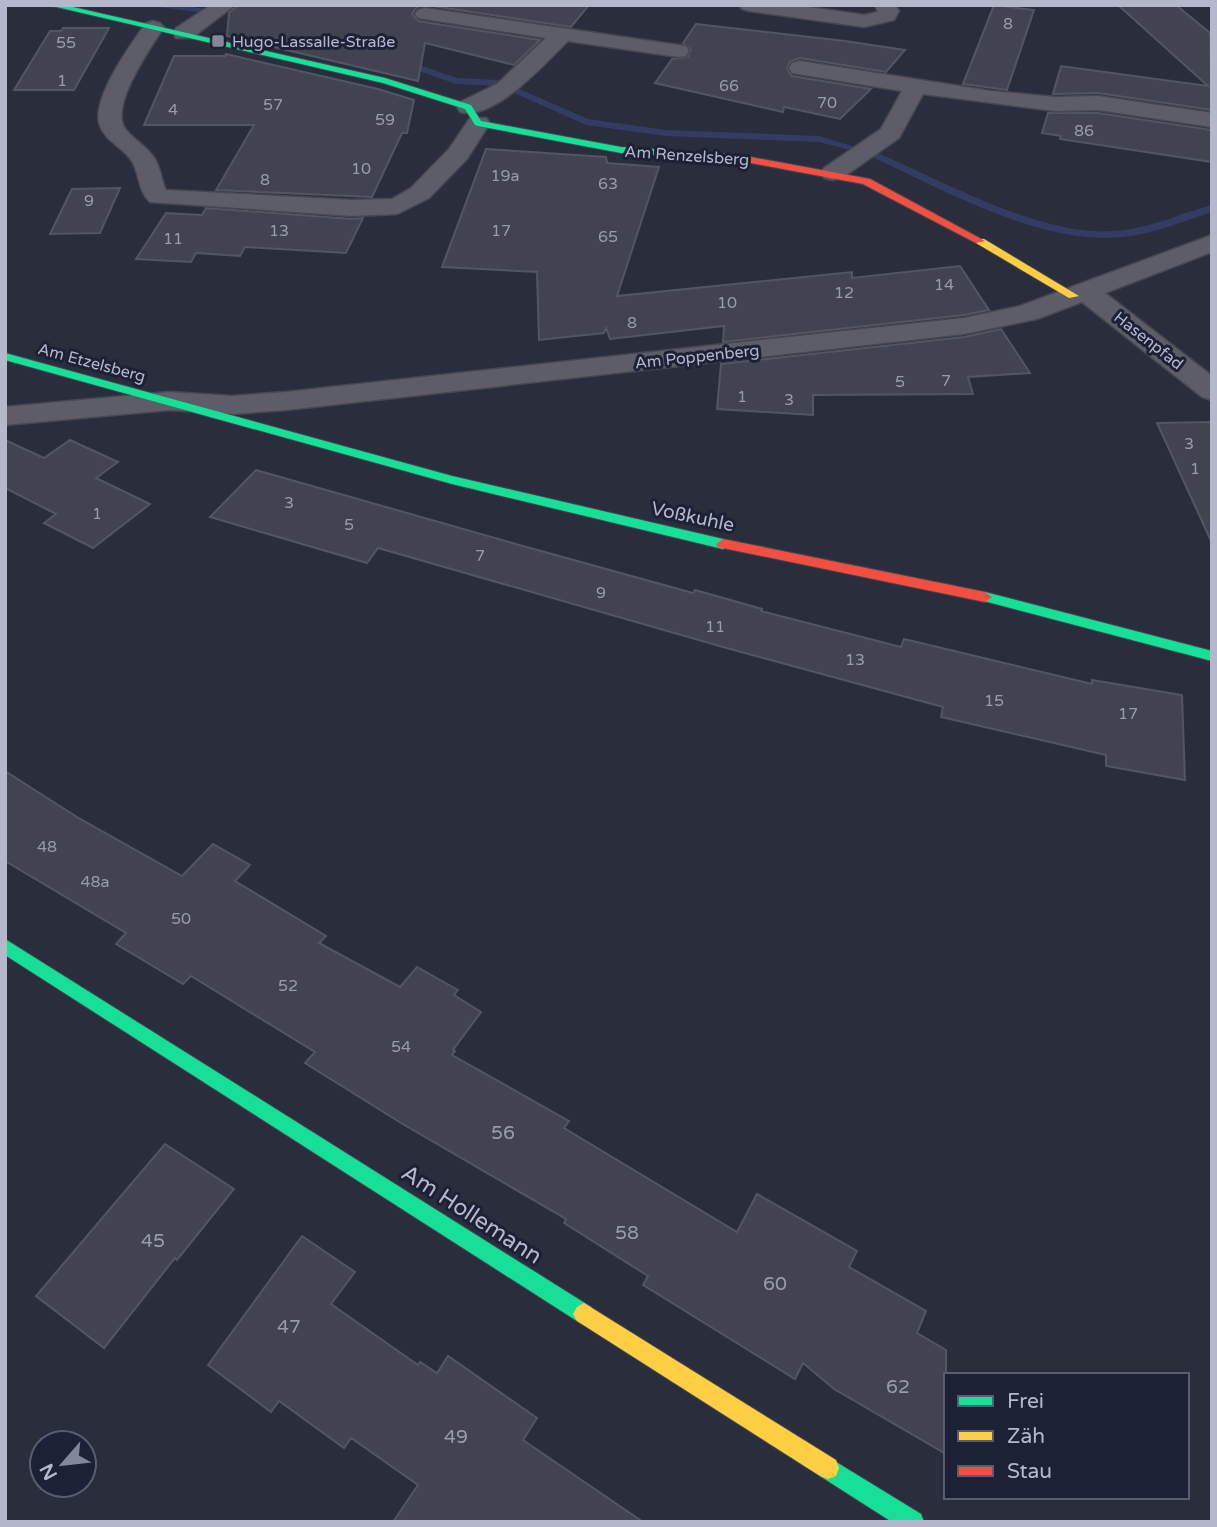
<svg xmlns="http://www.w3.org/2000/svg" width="1217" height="1527" font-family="'Varela Round',sans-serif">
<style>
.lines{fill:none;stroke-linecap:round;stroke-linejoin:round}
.stream{fill:#343c63;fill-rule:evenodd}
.building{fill:#414450;stroke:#525562;stroke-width:2}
.street-casing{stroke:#454751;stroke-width:3}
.fast-casing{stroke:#454751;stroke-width:2}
.slow-casing{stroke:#454751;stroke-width:2}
.jam-casing{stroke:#454751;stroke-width:2}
.street{fill:#5c5d68;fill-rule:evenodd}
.fast{fill:#16e098;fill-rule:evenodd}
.slow{fill:#ffcf43;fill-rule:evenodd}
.jam{fill:#f24e42;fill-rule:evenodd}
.poi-dot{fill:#848799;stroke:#1d2136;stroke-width:2.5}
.labels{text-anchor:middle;stroke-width:6;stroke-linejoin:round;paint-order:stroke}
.number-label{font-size:16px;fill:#989bac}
.far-poi-label{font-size:16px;fill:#b5b8cb;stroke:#1d2136;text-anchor:start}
.far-street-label{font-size:16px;fill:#b5b8cb;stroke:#1d2136}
.street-label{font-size:19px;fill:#b5b8cb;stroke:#1d2136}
.near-number-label{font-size:19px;fill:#989bac}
.near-street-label{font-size:23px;fill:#b5b8cb;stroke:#1d2136}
</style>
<rect width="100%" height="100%" fill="#2a2d3b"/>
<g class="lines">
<g class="stream">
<path d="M141 5H180L211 10 207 13Z"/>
<path d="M402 59 457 78 498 80 503 83 498 86 456 84 399 64 398 62Z"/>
<path d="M517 88 588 119 666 130 819 136 855 147 850 150 819 142 666 136 586 125 514 93 512 91Z"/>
<path d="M874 154H880C945 182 1043 237 1113 231 1148 229 1179 214 1212 205V212C1179 223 1143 238 1107 238 1028 238 944 190 874 158Z"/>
</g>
</g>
<g class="building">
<path d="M238 5H589L571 27 425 5 417 7 412 14 418 21 540 40 514 65 425 43 418 81 227 36 229 13Z"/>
<path d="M994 5 1034 10 1007 90 963 84Z"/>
<path d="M1118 5H1176L1210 33 1212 110 1098 93 1053 94 1061 66 1208 86Z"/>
<path d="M696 24 845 41 905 50 886 72 800 58 790 62 787 69 792 76 871 89 840 119 784 107 783 112 655 83 672 59 688 57 691 50 683 43Z"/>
<path d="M63 28H109L74 90H14L50 31H61Z"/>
<path d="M226 54 378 89 414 100 407 133H402L372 197 216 190 254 125H144L174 56H225Z"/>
<path d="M1048 113H1098L1212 130V162L1060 139 1061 136 1042 133Z"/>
<path d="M486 149 606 157 607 163 659 167 617 296 852 272V278L960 266 989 310 964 315 723 342 724 326 610 339 606 328 604 333 539 340 537 272 442 267Z"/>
<path d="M120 188 100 233 50 234 72 189Z"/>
<path d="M206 208 352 219 363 218 346 253 245 247 240 256 196 253 191 262 136 259 166 213 202 215Z"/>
<path d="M1001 329 1030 373 968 377 973 394 813 395V415L717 409 721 364 964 337Z"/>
<path d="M1212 422V543L1157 423Z"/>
<path d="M5 440 44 458 70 440 118 462 96 478 150 504 93 548 44 523 56 514 5 488Z"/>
<path d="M256 470 523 546 693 593 695 590 762 609 761 611 901 647 904 639 1092 684V680L1182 695 1185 780 1106 766V755L941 717 943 707 723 647 378 548 367 563 210 517Z"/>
<path d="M5 771 77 817 182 876 213 844 250 865 235 881 326 936 319 943 400 987 417 967 458 990 454 995 481 1012 453 1050 455 1051 452 1055 569 1121 564 1128 737 1232 757 1194 857 1251 849 1267 926 1311 917 1333 946 1350V1454L834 1389 803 1363 795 1379 643 1285 648 1276 564 1223 566 1219 401 1123 305 1063 315 1052 191 976 183 984 116 944 126 933 5 861Z"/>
<path d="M165 1144 234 1189 177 1260 175 1258 104 1348 36 1296Z"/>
<path d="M302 1236 355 1272 331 1304 418 1365 420 1362 437 1373 448 1356 537 1418 523 1440 643 1522H393L418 1485 351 1438 344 1448 279 1401 271 1412 208 1365Z"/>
</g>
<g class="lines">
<defs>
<g id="street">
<path d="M211 5H235L192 38H176L173 33 176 28Z"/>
<path d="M739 5H795L864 15 878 12 875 5H895L899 11 894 20 864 27 749 11 742 9Z"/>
<path d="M425 8 678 45 686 46 689 51 686 56 678 57 568 41C544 64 495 121 460 112L457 107 460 102 497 84 546 38 418 18 415 14 418 10Z"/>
<path d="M153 21 160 23 164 27C151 47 111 104 124 127 132 139 147 146 155 159 161 169 161 180 166 190L352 200 392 199 411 188 449 149 470 118H486L490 123 467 159 429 198 397 214 352 216 150 202C138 190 140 177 133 163 125 148 106 142 100 126 90 100 131 44 146 23Z"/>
<path d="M800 61 991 91 1055 97 1098 96 1212 113V127L1098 110 1055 111 923 94 899 138 842 178 833 180 824 178 821 173 824 168 881 129 902 91 792 73 789 68 792 63Z"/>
<path d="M1212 235V252L1105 293 1212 376V400L1202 397 1082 302 1037 319 964 334 286 410 232 414 169 410 5 425V407L169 392 232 396 286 392 964 318 1020 306Z"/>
</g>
<g id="fast">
<path d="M48 5H64L385 78 471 105 481 121 621 147 714 153 719 156 714 159 621 153 478 126 475 125 465 109 383 83Z"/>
<path d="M5 353 452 476 723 539 730 544 723 549 452 484 5 360Z"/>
<path d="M985 592 1212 651V661L980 600 978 597Z"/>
<path d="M5 939 591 1307 595 1314 591 1321 584 1325 577 1321 5 955Z"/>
<path d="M828 1457 921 1514 924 1522H892L820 1476 817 1468 820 1460Z"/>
</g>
<g id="slow">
<path d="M976 239H984L1079 296 1069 298 976 243Z"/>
<path d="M584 1303 836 1460 839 1468 836 1476 828 1479 820 1476 577 1321 573 1314 577 1307Z"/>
</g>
<g id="jam">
<path d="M714 153 740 155 870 179 985 241 976 243 863 184 740 161 711 158V154Z"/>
<path d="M723 539 985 592 992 597 985 602 718 547 716 544Z"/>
</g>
</defs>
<use href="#street" class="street-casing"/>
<use href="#fast" class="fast-casing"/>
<use href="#slow" class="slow-casing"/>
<use href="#jam" class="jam-casing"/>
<use href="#street" class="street"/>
<use href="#fast" class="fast"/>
<use href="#slow" class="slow"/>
<use href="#jam" class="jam"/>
</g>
<rect class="poi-dot" x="211" y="34" width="14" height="14" rx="3.5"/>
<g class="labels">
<g class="number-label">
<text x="1008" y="29">8</text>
<text x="66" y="48">55</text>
<text x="62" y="86">1</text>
<text x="729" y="91">66</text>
<text x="827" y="108">70</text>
<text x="273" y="110">57</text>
<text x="173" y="115">4</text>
<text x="385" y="125">59</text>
<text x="1084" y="136">86</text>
<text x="361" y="174">10</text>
<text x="505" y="181">19a</text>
<text x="265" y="185">8</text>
<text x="608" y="189">63</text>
<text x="89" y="206">9</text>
<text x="279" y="236">13</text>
<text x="501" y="236">17</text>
<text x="608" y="242">65</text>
<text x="173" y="244">11</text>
<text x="944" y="290">14</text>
<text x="844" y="298">12</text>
<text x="727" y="308">10</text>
<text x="632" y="328">8</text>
<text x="946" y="386">7</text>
<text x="900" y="387">5</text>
<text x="742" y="402">1</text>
<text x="789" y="405">3</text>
<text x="1189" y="449">3</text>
<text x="1195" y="474">1</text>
<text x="289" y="508">3</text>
<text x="97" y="519">1</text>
<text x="349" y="530">5</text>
<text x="480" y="561">7</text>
<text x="601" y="598">9</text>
<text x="715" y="632">11</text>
<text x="855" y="665">13</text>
<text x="994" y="706">15</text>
<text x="1128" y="719">17</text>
<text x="47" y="852">48</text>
<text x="95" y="887">48a</text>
<text x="181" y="924">50</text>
<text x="288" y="991">52</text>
<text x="401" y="1052">54</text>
</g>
<g class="far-poi-label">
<text x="232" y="47">Hugo-Lassalle-Straße</text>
</g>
<g class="far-street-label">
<text transform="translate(687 155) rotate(4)" y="6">Am Renzelsberg</text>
<text transform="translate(1149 340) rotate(38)" y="6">Hasenpfad</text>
<text transform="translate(697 356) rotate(-6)" y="6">Am Poppenberg</text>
<text transform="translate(92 362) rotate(15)" y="6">Am Etzelsberg</text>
</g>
<g class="street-label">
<text transform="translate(693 516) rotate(12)" y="7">Voßkuhle</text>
</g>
<g class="near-number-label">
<text x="503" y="1139">56</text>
<text x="627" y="1239">58</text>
<text x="153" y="1247">45</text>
<text x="775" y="1290">60</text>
<text x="289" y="1333">47</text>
<text x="898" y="1393">62</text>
<text x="456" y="1443">49</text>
</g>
<g class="near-street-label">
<text transform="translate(472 1214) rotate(33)" y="8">Am Hollemann</text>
</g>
</g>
<rect width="1217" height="1527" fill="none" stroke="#b5b8cb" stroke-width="14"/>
<rect x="944" y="1373" width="245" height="126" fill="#1d2136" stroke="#5a5d72" stroke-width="2"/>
<rect x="958" y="1396" width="35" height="10" fill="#16e098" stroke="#5a5d72" stroke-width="2"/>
<text x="1007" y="1408" font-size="21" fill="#b5b8cb">Frei</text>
<rect x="958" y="1431" width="35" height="10" fill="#ffcf43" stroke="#5a5d72" stroke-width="2"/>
<text x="1007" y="1443" font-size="21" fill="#b5b8cb">Zäh</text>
<rect x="958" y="1466" width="35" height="10" fill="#f24e42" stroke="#5a5d72" stroke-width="2"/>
<text x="1007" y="1478" font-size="21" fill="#b5b8cb">Stau</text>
<g transform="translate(63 1464) rotate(242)"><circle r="33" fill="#1d2136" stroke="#5a5d72" stroke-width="2"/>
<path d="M0-5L12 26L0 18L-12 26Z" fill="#848799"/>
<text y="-10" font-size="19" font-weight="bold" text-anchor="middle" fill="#b5b8cb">N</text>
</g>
</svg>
